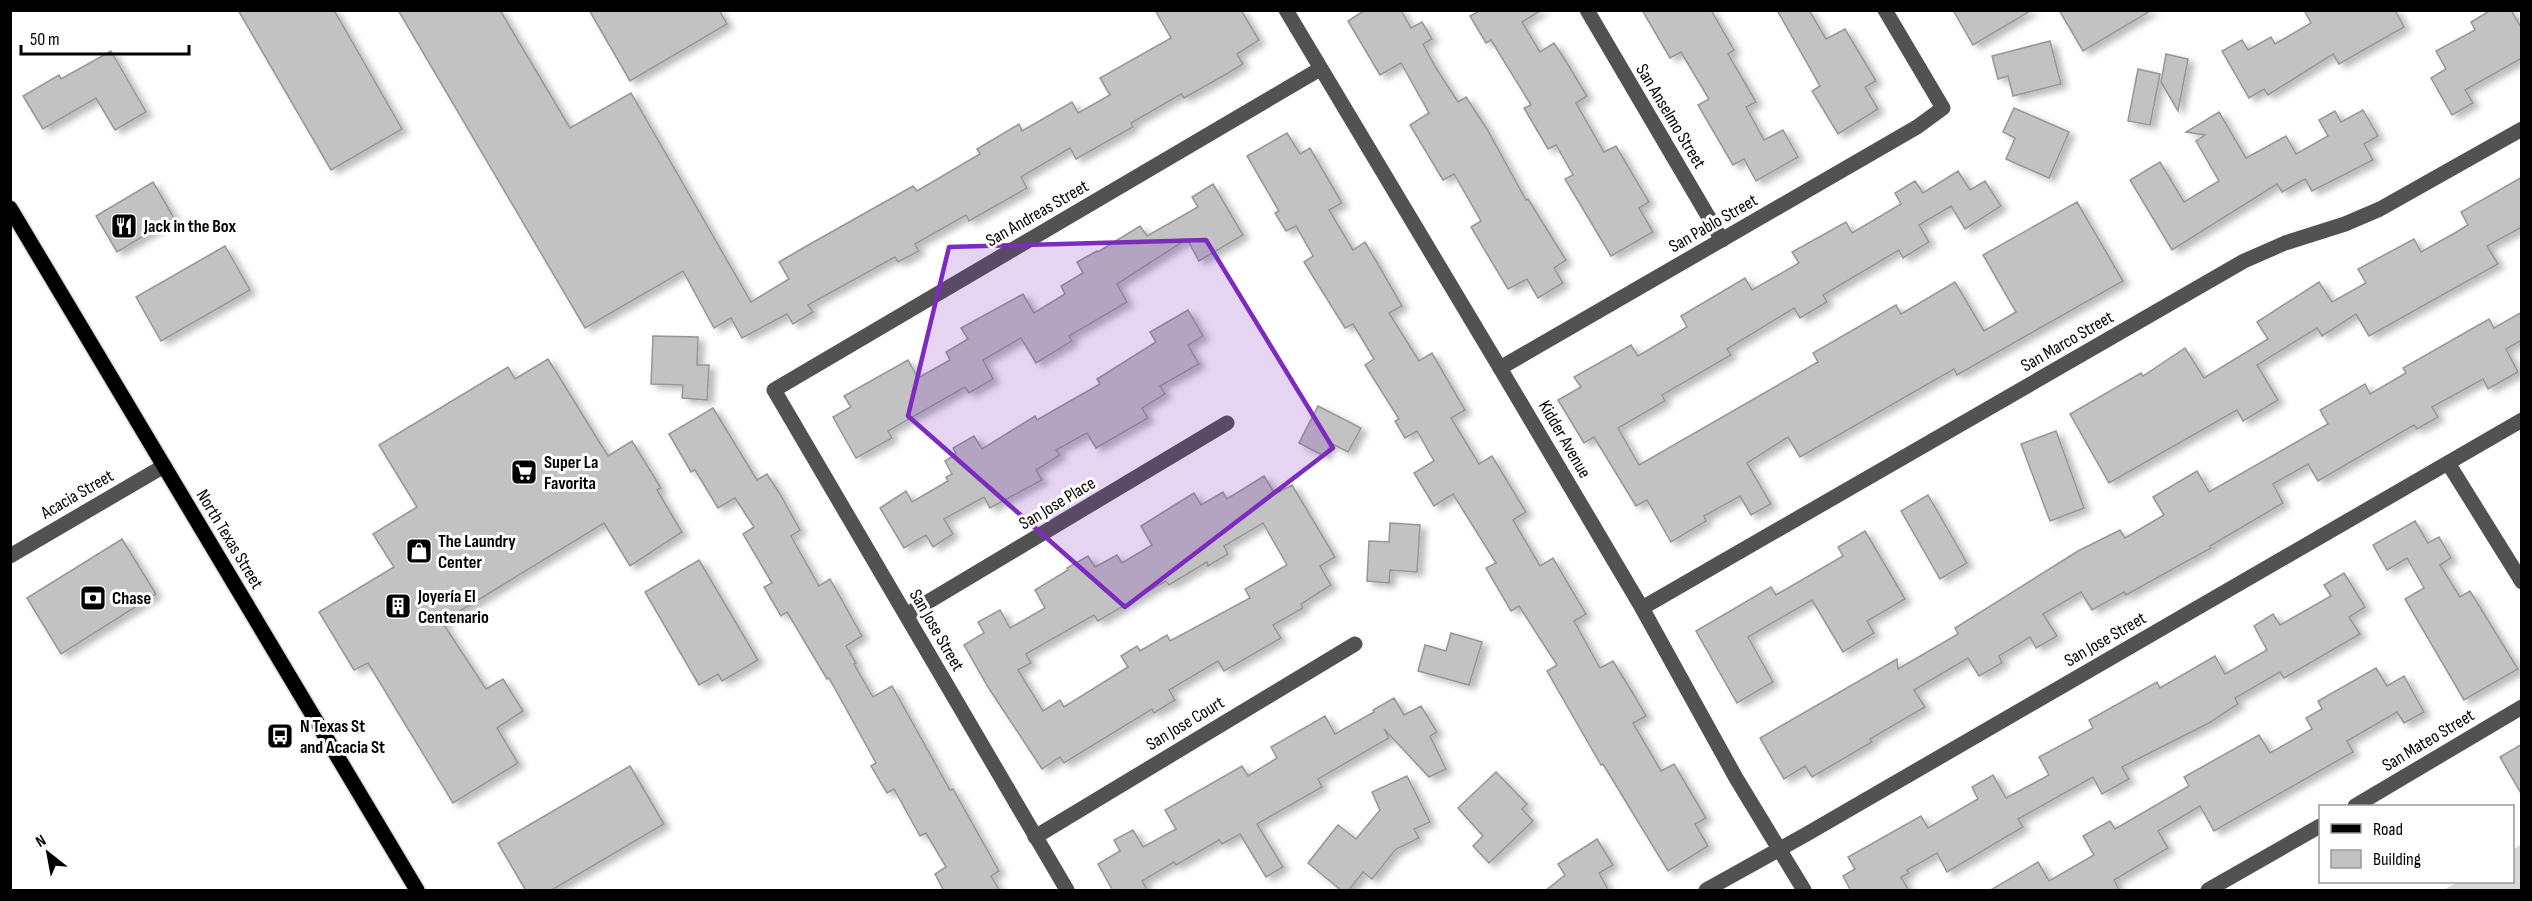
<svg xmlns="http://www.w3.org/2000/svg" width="2532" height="901" font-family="'Sofia Sans Condensed',sans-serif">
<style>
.pitch{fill:#d9d9d9}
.building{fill:#c2c2c2;stroke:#969696;stroke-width:1.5;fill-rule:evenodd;filter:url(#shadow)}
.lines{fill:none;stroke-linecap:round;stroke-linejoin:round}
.major-casing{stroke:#dbdbdb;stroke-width:18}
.minor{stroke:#525252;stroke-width:15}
.major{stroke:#000;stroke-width:15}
.marked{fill:#7b2cbf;fill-opacity:0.2;stroke:#7b2cbf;stroke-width:4.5;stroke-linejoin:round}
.labels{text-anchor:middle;stroke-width:6;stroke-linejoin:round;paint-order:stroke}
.street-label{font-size:18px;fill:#000;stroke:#fff}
.poi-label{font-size:18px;font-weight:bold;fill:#000;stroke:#fff;text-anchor:start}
</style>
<defs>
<filter id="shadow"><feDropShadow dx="6" dy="4" stdDeviation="3" flood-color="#0004"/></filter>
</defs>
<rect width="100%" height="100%" fill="#fff"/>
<path class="pitch" d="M2521 844V890H2443L2458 882H2512L2513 850Z"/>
<g class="building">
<path d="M238 10H334L402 129 331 170Z"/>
<path d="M398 10H500L570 128 631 93 751 302 789 279 779 262 803 248 913 186 917 191 980 154 977 149 1019 124 1022 131 1072 102 1078 113 1110 95 1100 78 1171 38 1155 10H1241L1259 40 1237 54 1243 64 1223 76 1184 98 1181 94 1131 123 1133 127 1076 159 1070 148 1021 177 1027 188 969 221 966 215 915 244 919 251 898 262 895 257 808 305 813 312 793 324 787 314 742 338 731 318 714 328 683 271 585 328Z"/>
<path d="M589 10H719L727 24 630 81Z"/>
<path d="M1365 10H1401L1411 28 1422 22 1432 39 1423 44 1436 68 1458 102 1466 97 1487 129 1526 200 1528 199 1566 260 1554 268 1563 283 1538 298 1527 279 1508 289 1471 227 1481 221 1454 174 1443 180 1410 125 1429 113 1401 63 1380 75 1348 21Z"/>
<path d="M1481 10H1542L1522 22 1540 52 1554 43 1567 63 1587 96 1576 103 1604 152 1616 146 1649 202 1639 208 1653 232 1611 256 1565 179 1573 175 1556 145 1548 149 1524 108 1531 105 1491 40 1486 43 1470 16Z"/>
<path d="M1642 10H1711L1734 50 1728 54 1756 102 1746 107 1764 140 1783 130 1798 157 1756 181 1744 159 1733 165 1698 105 1709 99 1681 52 1670 58Z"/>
<path d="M1777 10H1809L1826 39 1845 29 1876 81 1865 87 1878 109 1838 134 1812 91 1820 86Z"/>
<path d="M1953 10H2032L1973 45Z"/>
<path d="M2059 10H2152L2083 51Z"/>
<path d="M2304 10H2395L2404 27 2339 64 2333 54 2268 95 2264 89 2249 98 2222 51 2242 40 2248 50 2271 37 2275 44 2311 23Z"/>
<path d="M2491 10H2511L2522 29V58L2465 90 2473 103 2452 115 2431 78 2446 69 2436 51 2475 30 2471 22Z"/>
<path d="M2050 41 2061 84 2013 96 2008 76 1998 79 1992 56Z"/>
<path d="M111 51 146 112 115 130 96 98 43 129 23 96 59 75 61 79Z"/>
<path d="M2166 54 2188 59 2178 111 2161 82Z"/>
<path d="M2138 69 2160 74 2150 125 2128 121Z"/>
<path d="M2014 108 2069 132 2049 178 2006 159 2015 138 2003 132Z"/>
<path d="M2363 110 2378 136 2364 144 2373 160 2312 191 2305 179 2282 192 2277 184 2172 250 2130 180 2160 162 2184 202 2219 181 2196 141 2205 135 2186 132 2219 112 2246 158 2286 136 2296 154 2328 136 2319 120 2335 111 2341 122Z"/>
<path d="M1287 133 1300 154 1310 148 1342 203 1329 210 1353 250 1365 242 1379 266 1402 306 1389 313 1419 361 1432 353 1465 410 1451 418 1479 464 1492 456 1526 512 1513 520 1540 566 1553 558 1586 614 1574 621 1600 668 1613 661 1634 695 1646 716 1633 723 1661 771 1674 764 1706 818 1695 824 1708 846 1668 871 1603 764 1601 765 1547 671 1557 665 1519 606 1511 611 1486 568 1496 563 1453 494 1434 506 1414 473 1434 461 1417 431 1405 438 1395 421 1399 419 1365 365 1374 359 1353 324 1345 328 1304 262 1313 256 1296 226 1286 231 1275 213 1279 211 1247 156Z"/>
<path d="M1958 171 1970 190 1985 181 2001 206 1965 229 1951 206 1919 225 1929 242 1903 258 1899 250 1823 295 1827 302 1800 318 1794 308 1727 349 1731 355 1662 395 1665 401 1618 428 1639 465 1818 362 1813 353 1896 305 1901 314 1955 282 1984 331 2016 312 1983 255 2077 202 2123 281 1957 375 1954 369 1800 457 1788 437 1747 463 1771 504 1751 515 1740 496 1704 516 1706 521 1671 542 1647 500 1636 506 1594 437 1584 443 1558 400 1581 387 1574 377 1631 345 1638 356 1687 327 1681 316 1745 278 1752 290 1799 263 1792 252 1846 222 1852 233 1901 204 1895 193 1915 181 1923 193Z"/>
<path d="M2522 177V227L2487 246 2498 264 2369 336 2356 314 2322 336 2317 328 2257 365 2278 400 2243 421 2237 410 2109 483 2070 414 2141 373 2143 376 2185 348 2204 378 2268 339 2257 322 2319 282 2332 302 2366 283 2358 269 2414 239 2421 252 2453 234 2468 225 2461 212Z"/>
<path d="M153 182 174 218 117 252 96 216Z"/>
<path d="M1213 184 1243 235 1199 261 1187 239 1117 284 1127 302 1069 336 1072 341 1036 363 1021 338 983 360 993 379 969 393 965 387 888 431 892 438 856 458 833 417 851 407 844 396 908 360 918 378 950 360 946 352 968 339 961 328 1023 294 1034 313 1065 294 1061 286 1083 273 1077 262 1097 251 1098 252 1140 226 1147 236 1198 207 1192 197Z"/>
<path d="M225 246 250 290 161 341 136 297Z"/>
<path d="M1188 310 1203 336 1188 345 1199 364 1160 386 1165 394 1142 408 1148 418 1096 448 1087 433 1056 450 1060 455 1036 470 1042 480 990 508 984 497 944 519 953 534 933 547 926 535 904 548 880 508 906 491 912 502 948 481 946 477 952 474 945 461 956 454 953 448 974 436 982 449 1035 416 1037 420 1100 384 1097 379 1156 342 1150 332Z"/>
<path d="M2522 312V340L2506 349 2518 372 2488 389 2483 379 2432 407 2438 417 2417 429 2414 425 2318 481 2308 464 2273 484 2283 503 2210 546 2211 548 2126 595 2124 592 2092 610 2081 592 2043 614 2057 636 2036 648 2030 637 1999 656 2002 663 1979 676 1968 658 1914 690 1925 707 1870 739 1872 742 1812 777 1805 766 1784 779 1760 738 1897 659 1898 669 1958 634 1955 628 2078 551 2120 530 2125 538 2164 515 2153 497 2197 471 2209 492 2328 424 2320 410 2365 384 2370 394 2406 373 2403 368 2489 319 2494 328Z"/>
<path d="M653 336 698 337 697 365H709L707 400 682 398 683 385 651 384Z"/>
<path d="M548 359 608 456 632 441 661 488 657 490 682 532 630 566 604 523 442 622 486 689 503 679 523 711 497 728 518 763 453 803 368 663 354 670 319 612 394 567 373 534 417 507 379 445 508 367 515 379Z"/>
<path d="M1318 406 1361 428 1348 452 1331 443 1324 456 1299 443Z"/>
<path d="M713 408 757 480 767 474 780 494 800 530 791 536 819 586 830 579 862 636 846 646 856 663 854 664 873 697 892 686 950 790 953 789 999 871 991 876 1000 891H944L935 874 946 867 926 833 920 836 894 789 887 793 871 766 876 763 829 678 827 679 787 612 781 616 764 587 772 583 743 534 754 527 735 498 718 508 695 470 691 472 669 434Z"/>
<path d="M2056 431 2084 508 2050 521 2021 444Z"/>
<path d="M1264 476 1275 494 1292 485 1335 557 1320 566 1331 585 1301 604 1303 608 1273 625 1281 638 1224 671 1218 661 1169 690 1175 700 1154 713 1152 709 1064 763 1060 757 1042 769 988 687 964 645 984 633 978 622 1000 610 1010 628 1045 608 1035 590 1068 570 1067 568 1088 556 1095 567 1117 555 1122 563 1152 545 1141 526 1173 506 1194 493 1201 505 1223 492 1227 499ZM1263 523 1287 565 1245 589 1250 598 1170 641 1167 635 1140 651 1137 646 1121 656 1128 667 1064 707 1060 700 1043 711 1018 670 1031 663 1026 654 1094 615 1098 621 1166 581 1169 585 1207 562 1208 566 1228 554 1224 546Z"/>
<path d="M1928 495 1967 563 1940 579 1901 511Z"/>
<path d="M2415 521 2428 543 2439 537 2451 558 2440 565 2460 597 2470 591 2518 669 2464 700 2405 599 2424 588 2407 558 2387 570 2373 545Z"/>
<path d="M1390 523 1420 525 1417 572 1390 570 1389 583 1367 581 1369 541 1389 542Z"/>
<path d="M1865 531 1905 599 1867 621 1874 633 1843 652 1812 600 1748 637 1773 682 1737 703 1696 631 1771 587 1776 595 1843 556 1838 547Z"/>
<path d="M122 539 156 594 61 654 27 598Z"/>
<path d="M699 560 758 660 722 681 718 674 699 685 645 592Z"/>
<path d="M2344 573 2365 607 2349 617 2360 634 2284 678 2280 672 2235 698 2238 704 2209 723 2122 767 2129 779 2102 794 2093 777 2018 819 2023 827 1947 872 1937 853 1907 870 1909 873 1901 877 1909 891H1851L1843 876 1855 869 1848 857 1921 816 1928 828 1978 799 1972 787 1993 775 2006 798 2049 775 2039 757 2093 728 2089 720 2157 682 2160 688 2215 656 2225 674 2267 650 2254 626 2273 614 2280 625 2331 596 2324 585Z"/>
<path d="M1451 633 1482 642 1469 685 1418 671 1425 645 1446 651Z"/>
<path d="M2376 668 2387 686 2404 676 2424 712 2404 723 2397 712 2347 741 2353 752 2214 831 2200 806 2158 831 2168 848 2114 880 2120 891H1989L2038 862 2049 881 2094 855 2083 836 2110 821 2115 829 2189 786 2184 777 2259 735 2270 753 2312 729 2306 718 2322 709 2318 701Z"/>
<path d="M1394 698 1404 715 1421 706 1437 732 1430 736 1446 769 1429 777 1384 729 1389 738 1318 779 1322 787 1257 824 1283 867 1266 877 1240 834 1222 844 1219 840 1176 865 1174 862 1142 881 1148 891H1113L1098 864 1120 851 1114 840 1133 830 1143 847 1176 829 1165 810 1242 766 1248 776 1277 758 1271 747 1325 716 1335 734 1374 712 1373 710Z"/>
<path d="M2522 744V795L2500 757Z"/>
<path d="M630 766 664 824 550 891H526L498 843Z"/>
<path d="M1496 772 1527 804 1522 809 1533 821 1489 863 1473 846 1483 836 1458 808Z"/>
<path d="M1407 776 1430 822 1414 829 1419 838 1396 849 1372 879 1363 872 1348 891H1342L1308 863 1338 825 1356 839 1380 810 1372 792Z"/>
<path d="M1597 839 1613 865 1599 873 1609 891H1545L1565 875 1558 864Z"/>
</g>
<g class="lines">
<defs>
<path id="major" d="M10 208 417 890"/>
</defs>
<use href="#major" class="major-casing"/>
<g class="minor">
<path d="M1286 10 1500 368 1642 608 1736 778 1804 890"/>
<path d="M1587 10 1722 240"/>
<path d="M1500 368 1917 127 1943 108 1885 10"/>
<path d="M2448 463 2522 582"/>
<path d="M10 556 164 466"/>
<path d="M1642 608 2244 261 2285 243 2345 224 2380 209 2522 129"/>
<path d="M906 615 1227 423"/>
<path d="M2355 806 2522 707"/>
<path d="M1035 837 1355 644"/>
<path d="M1067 890 774 390 1320 69"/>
<path d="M1706 890 1805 835 2522 420"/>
<path d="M2208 890 2320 826"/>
</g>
<use href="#major" class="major"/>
</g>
<path class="marked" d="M1206 240 1333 448 1125 607 908 416 949 247Z"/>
<defs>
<symbol id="restaurant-square" viewBox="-11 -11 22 22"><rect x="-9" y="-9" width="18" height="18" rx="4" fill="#000" stroke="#fff"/><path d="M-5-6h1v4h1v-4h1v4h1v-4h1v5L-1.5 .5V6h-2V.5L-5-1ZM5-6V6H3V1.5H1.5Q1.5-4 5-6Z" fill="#fff"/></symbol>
<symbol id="supermarket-square" viewBox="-11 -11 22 22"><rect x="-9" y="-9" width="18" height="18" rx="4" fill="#000" stroke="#fff"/><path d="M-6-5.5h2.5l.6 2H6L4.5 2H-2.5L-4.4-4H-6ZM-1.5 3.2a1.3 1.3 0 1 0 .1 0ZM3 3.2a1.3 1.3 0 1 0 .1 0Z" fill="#fff"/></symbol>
<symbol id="shop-square" viewBox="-11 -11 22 22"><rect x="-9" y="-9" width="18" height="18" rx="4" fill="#000" stroke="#fff"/><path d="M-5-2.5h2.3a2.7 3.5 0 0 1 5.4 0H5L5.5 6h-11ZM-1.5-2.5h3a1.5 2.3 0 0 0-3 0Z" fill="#fff"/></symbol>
<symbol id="bank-square" viewBox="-11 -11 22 22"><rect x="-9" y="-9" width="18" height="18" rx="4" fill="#000" stroke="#fff"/><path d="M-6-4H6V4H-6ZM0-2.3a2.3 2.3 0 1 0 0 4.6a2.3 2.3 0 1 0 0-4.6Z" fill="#fff"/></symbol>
<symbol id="building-square" viewBox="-11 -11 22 22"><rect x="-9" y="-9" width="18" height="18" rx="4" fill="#000" stroke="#fff"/><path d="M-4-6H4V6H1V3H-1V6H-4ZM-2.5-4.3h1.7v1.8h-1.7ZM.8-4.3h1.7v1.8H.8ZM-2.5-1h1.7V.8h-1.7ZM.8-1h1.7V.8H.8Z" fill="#fff"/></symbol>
<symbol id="bus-square" viewBox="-11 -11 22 22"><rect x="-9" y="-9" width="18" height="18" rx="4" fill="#000" stroke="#fff"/><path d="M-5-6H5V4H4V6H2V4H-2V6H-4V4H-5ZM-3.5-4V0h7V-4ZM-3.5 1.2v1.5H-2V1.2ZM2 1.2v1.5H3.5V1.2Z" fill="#fff"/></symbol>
</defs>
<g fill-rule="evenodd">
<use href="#restaurant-square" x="109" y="211" width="30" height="30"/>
<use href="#supermarket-square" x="509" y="457" width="30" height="30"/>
<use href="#shop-square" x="404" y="536" width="30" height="30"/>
<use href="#bank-square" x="78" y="583" width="30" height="30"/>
<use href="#building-square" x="383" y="591" width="30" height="30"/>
<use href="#bus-square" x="265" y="721" width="30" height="30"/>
</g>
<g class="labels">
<g class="street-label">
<text transform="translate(1671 116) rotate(59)" y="6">San Anselmo Street</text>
<text transform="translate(1037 213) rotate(-30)" y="6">San Andreas Street</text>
<text transform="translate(1713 223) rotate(-30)" y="6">San Pablo Street</text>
<text transform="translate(2067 341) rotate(-30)" y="6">San Marco Street</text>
<text transform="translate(1565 439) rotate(60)" y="6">Kidder Avenue</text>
<text transform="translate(77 494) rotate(-30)" y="6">Acacia Street</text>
<text transform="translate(1057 503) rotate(-31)" y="6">San Jose Place</text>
<text transform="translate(230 539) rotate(59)" y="6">North Texas Street</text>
<text transform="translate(937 630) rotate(60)" y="6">San Jose Street</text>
<text transform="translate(2105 639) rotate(-30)" y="6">San Jose Street</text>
<text transform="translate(1185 723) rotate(-31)" y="6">San Jose Court</text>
<text transform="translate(2428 740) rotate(-31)" y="6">San Mateo Street</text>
</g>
<g class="poi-label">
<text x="144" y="232">Jack in the Box</text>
<text x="544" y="468">Super La<tspan x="544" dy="21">Favorita</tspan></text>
<text x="438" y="547">The Laundry<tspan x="438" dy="21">Center</tspan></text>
<text x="418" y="602">Joyería El<tspan x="418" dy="21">Centenario</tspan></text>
<text x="112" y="604">Chase</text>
<text x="300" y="732">N Texas St<tspan x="300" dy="21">and Acacia St</tspan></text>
</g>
</g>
<rect width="2532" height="901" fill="none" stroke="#000000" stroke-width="24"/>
<rect x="2319" y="805" width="195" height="78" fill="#ffffff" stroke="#999999" stroke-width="1.5"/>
<rect x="2331" y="824" width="30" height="9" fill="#000000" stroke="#999999" stroke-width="1.5"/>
<text x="2373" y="835" font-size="18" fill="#000000">Road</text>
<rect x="2331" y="850" width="30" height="18" fill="#c2c2c2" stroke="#999999" stroke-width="1.5"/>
<text x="2373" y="865" font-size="18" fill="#000000">Building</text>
<g transform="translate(48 853) rotate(329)" stroke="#ffffff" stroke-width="4.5" paint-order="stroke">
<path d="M0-4.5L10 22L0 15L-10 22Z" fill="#000000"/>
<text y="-9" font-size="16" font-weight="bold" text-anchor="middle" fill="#000000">N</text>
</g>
<path d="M21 45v9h168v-9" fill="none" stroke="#000000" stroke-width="3"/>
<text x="30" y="45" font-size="18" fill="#000000" stroke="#ffffff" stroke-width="4.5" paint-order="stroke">50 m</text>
</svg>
